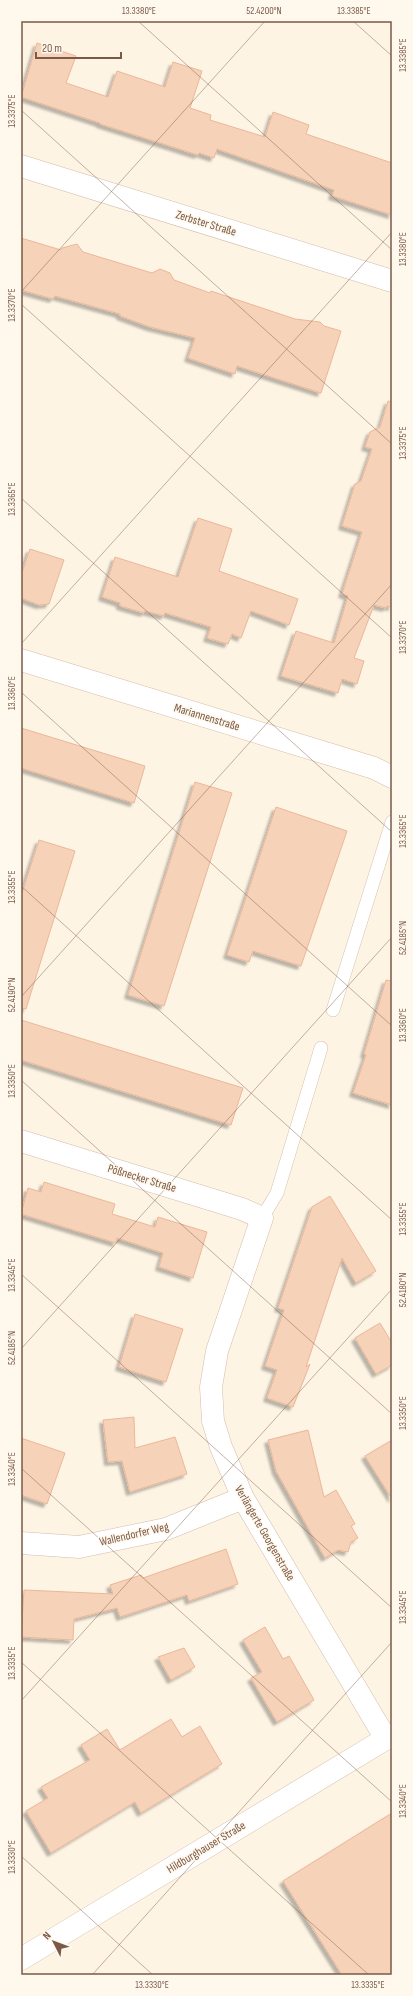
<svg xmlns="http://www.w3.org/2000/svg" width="413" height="1996" font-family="'Sofia Sans Condensed',sans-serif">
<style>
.building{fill:#f6d2b9;stroke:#ebb798;filter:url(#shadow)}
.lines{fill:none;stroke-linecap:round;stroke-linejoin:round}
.lane-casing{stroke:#d4bdac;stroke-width:14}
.street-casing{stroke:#d4bdac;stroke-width:23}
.secondary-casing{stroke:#d7bda9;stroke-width:23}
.lane{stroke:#fff;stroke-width:13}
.street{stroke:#fff;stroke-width:22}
.secondary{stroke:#fff;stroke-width:22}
.ticks{fill:none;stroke:#7a5947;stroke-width:1;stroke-opacity:0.45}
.labels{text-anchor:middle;stroke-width:3;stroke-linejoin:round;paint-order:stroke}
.street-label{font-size:12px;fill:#7a5947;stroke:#fff8ed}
.neatline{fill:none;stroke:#7a5947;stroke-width:1.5}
.ticks-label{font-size:10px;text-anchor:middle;fill:#7a5947}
</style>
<defs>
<filter id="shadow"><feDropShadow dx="-3.5" dy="3.5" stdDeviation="1" flood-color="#0004"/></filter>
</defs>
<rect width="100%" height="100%" fill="#fef4e4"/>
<g class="building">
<path d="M37 43 76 56 66 83 108 97 117 71 165 87 173 62 202 71 190 108 211 115 210 120 265 137 273 112 309 125 306 134 392 163V215L332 196 334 190 217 149 214 158 199 153 198 155 100 124V123L21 97Z"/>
<path d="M21 238 61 250 62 248 77 244 83 252 152 273 160 269 170 273 174 280 210 293 211 291 295 319 320 322 324 326 341 331 321 393 237 366 235 374 188 358 195 338 150 327 120 316V314L55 296 53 299 21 290Z"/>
<path d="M388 401 392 402V607L387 606 386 608 374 605 354 658 364 661 357 684 342 679 338 693 281 676 296 631 334 643 348 596 342 594 362 532 342 526 355 484 361 481 372 449 365 447 370 432 380 427Z"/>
<path d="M198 518 232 529 219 571 298 599 289 625 251 611 241 638 232 634 228 644 207 638 211 627 165 613 164 616 145 611 144 613 120 606V603L102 597 115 557 178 577Z"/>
<path d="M30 549 64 560 49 604 39 605 21 598V575Z"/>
<path d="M21 728 145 766 134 803 21 768Z"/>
<path d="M195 782 232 793 164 1006 128 995Z"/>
<path d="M276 807 347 831 301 966 253 951 249 962 227 955Z"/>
<path d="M39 840 75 851 26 1009 21 1008V896Z"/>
<path d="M386 980 392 981V1105L353 1093 366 1055 364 1054Z"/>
<path d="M21 1020 243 1088 231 1125 21 1060Z"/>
<path d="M44 1182 115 1204 112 1214 155 1227 158 1217 207 1232 193 1278 159 1267 163 1253 117 1238 116 1243 21 1214 28 1188 41 1192Z"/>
<path d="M330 1196 376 1271 356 1283 342 1258 306 1367 310 1364 293 1407 267 1398 277 1370 265 1366 284 1310 278 1308 312 1207Z"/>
<path d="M135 1314 183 1329 166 1382 119 1367Z"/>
<path d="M380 1323 392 1343V1365L376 1374 355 1338Z"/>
<path d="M134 1417 135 1448 175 1437 187 1474 130 1492 122 1461 108 1462 103 1420Z"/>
<path d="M308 1430 324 1497 336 1490 355 1524 351 1526 358 1538 351 1542 348 1552 338 1550 325 1558 276 1471 268 1440Z"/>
<path d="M21 1438 65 1453 47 1504 21 1495Z"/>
<path d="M392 1440V1499L365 1456Z"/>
<path d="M226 1549 238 1584 189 1601 187 1595 120 1617 117 1608 74 1619 73 1640 21 1637 24 1590 113 1594 110 1585 141 1575 143 1578Z"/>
<path d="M265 1627 283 1659 289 1656 314 1700 277 1722 251 1678 262 1672 243 1640Z"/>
<path d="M184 1648 195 1667 171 1680 158 1657Z"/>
<path d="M171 1719 182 1737 200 1726 222 1764 141 1813 135 1802 51 1853 26 1811 48 1798 41 1787 90 1760 81 1745 107 1729 120 1750Z"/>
<path d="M392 1813V1975H342L283 1881Z"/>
</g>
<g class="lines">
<defs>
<g id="lane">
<path d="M333 1010 392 822"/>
<path d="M262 1218 277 1193 321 1048"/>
</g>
<g id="street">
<path d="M21 166 392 281"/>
<path d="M21 1141 242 1209 262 1218 217 1351 211 1387 213 1421 221 1447 243 1498 386 1739"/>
<path d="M21 1543 79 1547 166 1529 243 1498"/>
</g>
<g id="secondary">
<path d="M21 660 332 755 374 768 392 777"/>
<path d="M21 1959 392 1735"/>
</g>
</defs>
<use href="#lane" class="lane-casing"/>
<use href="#street" class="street-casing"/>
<use href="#secondary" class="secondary-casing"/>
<use href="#lane" class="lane"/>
<use href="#street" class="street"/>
<use href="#secondary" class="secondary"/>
</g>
<path class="ticks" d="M138 21 392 250M353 21 392 56M21 110 392 444M21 292 265 21M21 304 392 638M21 498 392 832M21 644 392 232M21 692 392 1026M21 886 392 1220M21 997 392 584M21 1080 392 1414M21 1274 392 1608M21 1349 392 937M21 1468 392 1802M21 1662 369 1975M21 1701 392 1289M21 1856 153 1975M92 1975 392 1642"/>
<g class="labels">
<g class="street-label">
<text transform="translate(206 223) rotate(17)" y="4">Zerbster Straße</text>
<text transform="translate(207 717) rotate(17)" y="4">Mariannenstraße</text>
<text transform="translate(142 1178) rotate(17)" y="4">Pößnecker Straße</text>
<text transform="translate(265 1533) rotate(60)" y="4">Verlängerte Georgenstraße</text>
<text transform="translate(134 1534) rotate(-13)" y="4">Wallendorfer Weg</text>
<text transform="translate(206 1847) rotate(-31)" y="4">Hildburghauser Straße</text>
</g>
</g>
<rect width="413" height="1996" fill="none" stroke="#fff8ed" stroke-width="44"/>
<g transform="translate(54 1942) rotate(312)" stroke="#fff8ed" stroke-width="3" paint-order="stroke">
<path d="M0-3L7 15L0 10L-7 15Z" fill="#7a5947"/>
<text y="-6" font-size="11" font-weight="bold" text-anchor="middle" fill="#7a5947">N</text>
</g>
<path d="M36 52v6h85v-6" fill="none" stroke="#7a5947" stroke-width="2"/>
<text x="42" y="52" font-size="12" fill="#7a5947" stroke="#fff8ed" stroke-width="3" paint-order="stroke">20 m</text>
<rect x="22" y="22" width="369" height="1952" class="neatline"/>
<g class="ticks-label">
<text x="139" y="14">13.3380°E</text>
<text x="264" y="14">52.4200°N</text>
<text x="354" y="14">13.3385°E</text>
<text transform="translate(402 55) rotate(-90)" y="4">13.3385°E</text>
<text transform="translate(11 111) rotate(-90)" y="4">13.3375°E</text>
<text transform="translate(402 249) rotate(-90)" y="4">13.3380°E</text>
<text transform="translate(11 305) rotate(-90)" y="4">13.3370°E</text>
<text transform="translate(402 443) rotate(-90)" y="4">13.3375°E</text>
<text transform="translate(11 499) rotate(-90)" y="4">13.3365°E</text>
<text transform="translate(402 637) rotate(-90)" y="4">13.3370°E</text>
<text transform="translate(11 693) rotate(-90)" y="4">13.3360°E</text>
<text transform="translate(402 831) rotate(-90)" y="4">13.3365°E</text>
<text transform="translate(11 887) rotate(-90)" y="4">13.3355°E</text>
<text transform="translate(402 938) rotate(-90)" y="4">52.4185°N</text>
<text transform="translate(11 995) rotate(-90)" y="4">52.4190°N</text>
<text transform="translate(402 1025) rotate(-90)" y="4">13.3360°E</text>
<text transform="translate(11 1081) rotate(-90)" y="4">13.3350°E</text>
<text transform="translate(402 1219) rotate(-90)" y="4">13.3355°E</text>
<text transform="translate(11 1275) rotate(-90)" y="4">13.3345°E</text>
<text transform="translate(402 1290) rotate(-90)" y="4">52.4180°N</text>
<text transform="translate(11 1348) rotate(-90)" y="4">52.4185°N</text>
<text transform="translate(402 1413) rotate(-90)" y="4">13.3350°E</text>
<text transform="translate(11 1469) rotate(-90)" y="4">13.3340°E</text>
<text transform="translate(402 1607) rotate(-90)" y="4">13.3345°E</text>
<text transform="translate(11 1663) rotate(-90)" y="4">13.3335°E</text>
<text transform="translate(402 1801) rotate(-90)" y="4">13.3340°E</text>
<text transform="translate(11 1857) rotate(-90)" y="4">13.3330°E</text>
<text x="152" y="1988">13.3330°E</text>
<text x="368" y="1988">13.3335°E</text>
</g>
</svg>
